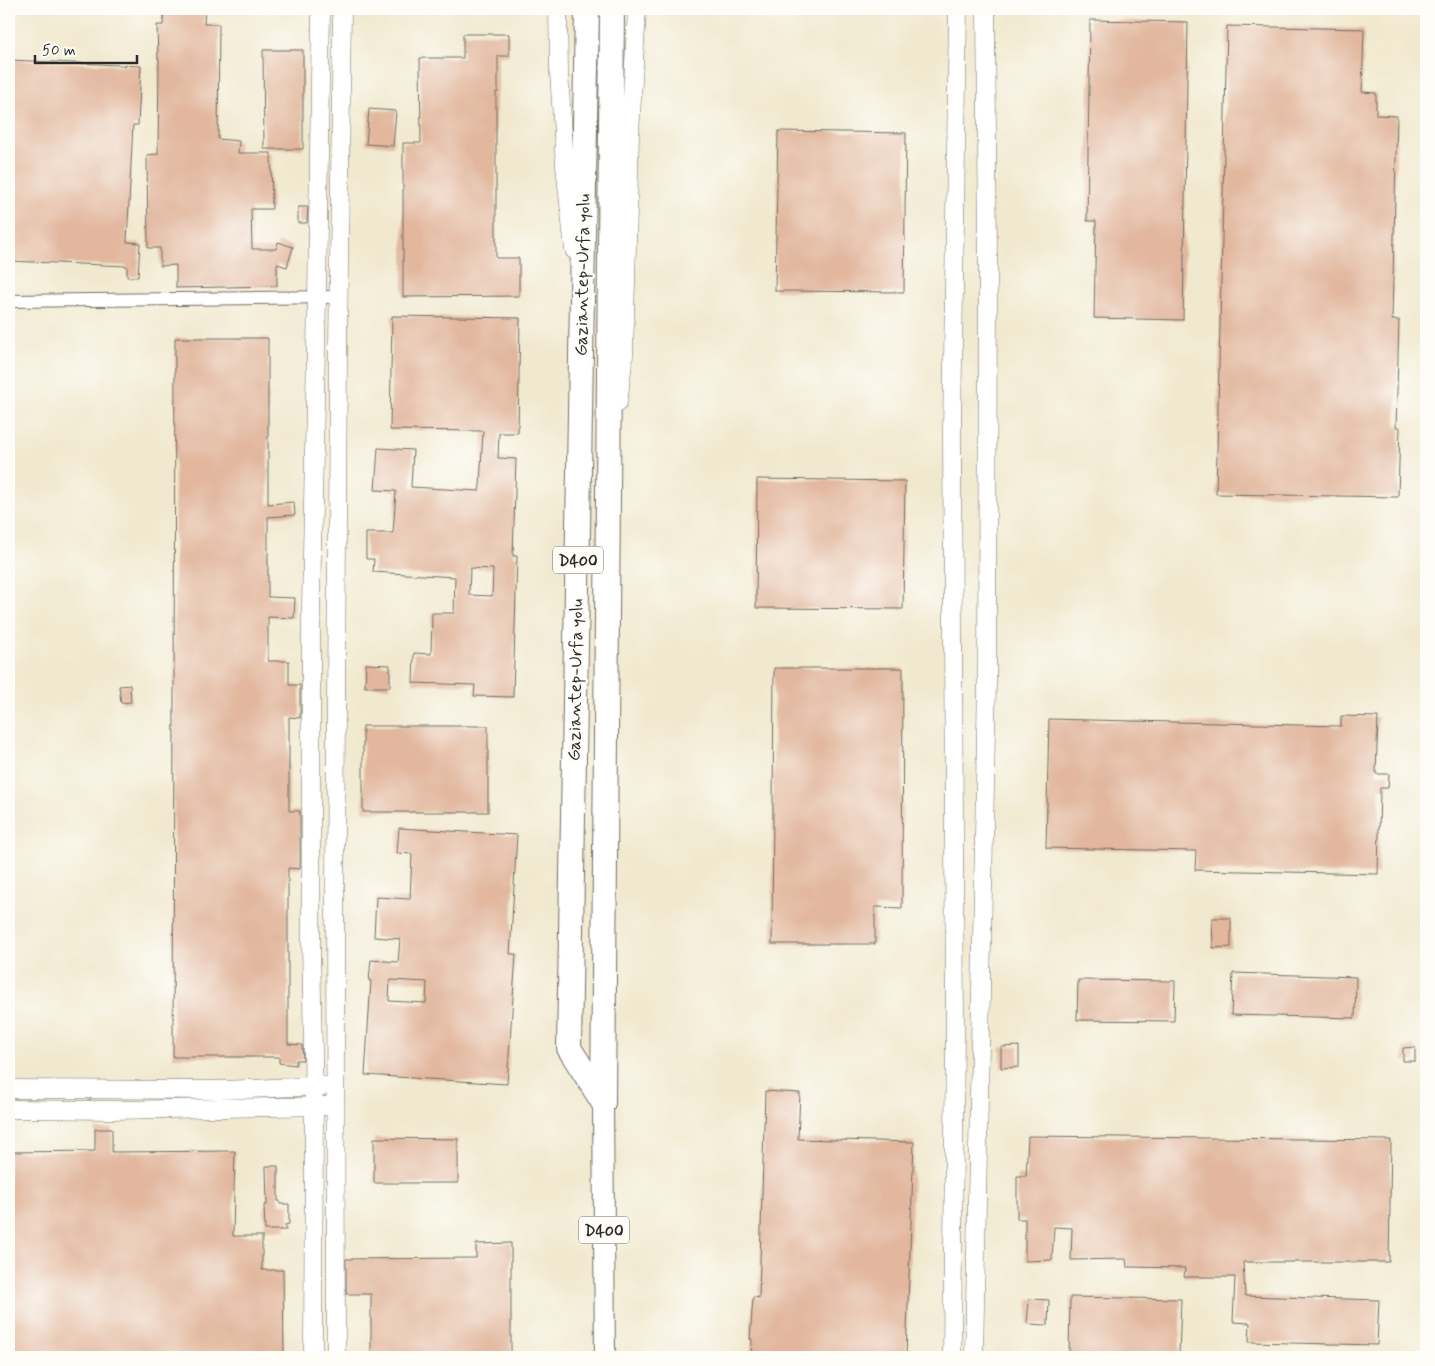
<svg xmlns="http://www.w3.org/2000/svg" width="1435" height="1366" font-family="Mynerve,sans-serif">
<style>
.building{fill:#e2b79e;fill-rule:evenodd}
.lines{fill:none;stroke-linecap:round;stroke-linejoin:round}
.street-casing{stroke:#706e64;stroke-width:14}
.secondary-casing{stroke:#706e64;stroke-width:19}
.primary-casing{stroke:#706e64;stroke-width:22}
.highway-casing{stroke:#706e64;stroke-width:26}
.street{stroke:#fff;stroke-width:12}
.secondary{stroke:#fff;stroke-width:18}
.primary{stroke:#fff;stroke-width:20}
.highway{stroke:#fff;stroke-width:24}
.labels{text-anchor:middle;stroke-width:5;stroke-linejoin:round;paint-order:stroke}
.shield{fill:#fdfcf7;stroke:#6a6a68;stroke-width:1}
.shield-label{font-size:16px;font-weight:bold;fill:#2b2b2b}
.street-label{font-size:18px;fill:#2b2b2b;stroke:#fdfcf7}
</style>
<rect width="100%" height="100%" fill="#fdfcf7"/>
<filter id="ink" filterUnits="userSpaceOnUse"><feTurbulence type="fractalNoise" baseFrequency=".02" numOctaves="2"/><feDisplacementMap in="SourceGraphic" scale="10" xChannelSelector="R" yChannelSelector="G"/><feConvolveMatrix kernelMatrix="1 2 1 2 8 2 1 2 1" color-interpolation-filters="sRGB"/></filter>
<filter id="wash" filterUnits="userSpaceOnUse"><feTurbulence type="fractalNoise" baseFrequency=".0096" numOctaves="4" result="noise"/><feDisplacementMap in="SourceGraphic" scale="20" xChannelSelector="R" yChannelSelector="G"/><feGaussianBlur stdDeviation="1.12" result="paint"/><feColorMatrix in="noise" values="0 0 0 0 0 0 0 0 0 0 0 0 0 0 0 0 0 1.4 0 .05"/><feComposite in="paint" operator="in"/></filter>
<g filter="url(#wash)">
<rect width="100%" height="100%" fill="#f1e9cf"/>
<g id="blocks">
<g class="building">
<path d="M164 9H205L204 24H219L218 139 239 141 238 153H271L272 209H251L252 249H276L278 242 293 247 287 267 277 264V286L176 288V265L160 266V248H148L147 155 158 154 159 59H158L157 25H163Z"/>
<path d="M1090 20 1188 22 1183 320 1094 318 1096 221H1087Z"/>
<path d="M1227 26 1364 29 1362 92 1376 93V115L1397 116 1392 320H1399L1396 427H1400L1398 497 1216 494Z"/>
<path d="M463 34H509V56H498V92H496V258H519V296L403 297V143H421L420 58H463Z"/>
<path d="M263 50H303V149H264Z"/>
<path d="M9 60 141 66 138 125H133L127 242 140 243 138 277H127V266L9 261Z"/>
<path d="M369 109 396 111 393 146 366 144Z"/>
<path d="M778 131 906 133 904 292 775 291Z"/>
<path d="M298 207H308L307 223H298Z"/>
<path d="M392 316 520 318 518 433H499L498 458 516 459 513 556H517L513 697 474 696 475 685 413 683 414 653 431 654 432 613H454L455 577 373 572 374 559H366V533H393L396 491 375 490 378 448 413 450 411 487 479 491 480 486 483 431 390 430ZM470 568 493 569 492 596 469 595Z"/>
<path d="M175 338H268V504L294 502 295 515 268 517V597L295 598 294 618 268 617V661H289V685H300V718L289 717V811H300V869L288 868V1044L302 1045 303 1060H296V1065L279 1063V1057H173Z"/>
<path d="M757 479 905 481 903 609 756 608Z"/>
<path d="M366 664 390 665V687H365Z"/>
<path d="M774 668H903L902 908 875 907V944H772Z"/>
<path d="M130 685 131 702 121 703 119 686Z"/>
<path d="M1341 716 1378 717 1376 774H1389L1388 788H1380L1378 874 1195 870 1196 851 1046 848 1049 719 1341 726Z"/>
<rect x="363" y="726" width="125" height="86"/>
<path d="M399 828 517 835 510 954H516L507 1084 365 1075 371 981H369L371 960 398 962 400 939 374 937 376 897 410 899 412 854 397 853ZM390 980 427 982 426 1003 389 1001Z"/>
<path d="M1212 918H1231V947L1213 948Z"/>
<path d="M1233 973 1356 977 1355 1018 1231 1015Z"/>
<path d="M1078 980 1175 981 1174 1021 1077 1020Z"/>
<path d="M1019 1046V1067L1001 1068V1047Z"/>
<path d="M1415 1047V1061H1403V1048Z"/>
<path d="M765 1091 800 1093 798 1139 914 1142 906 1357H751L752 1339H750L753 1297 759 1298Z"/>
<path d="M95 1129H112V1152L235 1151 233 1236H262V1270H283L284 1357H9V1152L95 1151Z"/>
<path d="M1028 1136 1391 1140 1389 1262H1243L1245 1296 1379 1300 1377 1345 1249 1342 1250 1323 1233 1322 1235 1277H1184L1185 1268 1127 1267 1126 1259 1071 1260 1072 1228 1054 1227 1052 1260 1025 1261V1219H1017V1176H1026Z"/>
<path d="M374 1138 458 1139V1183H374Z"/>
<path d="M266 1166H278V1201H280V1204H289V1224L285 1225 286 1230H265L264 1205H267Z"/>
<path d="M511 1243V1357H371V1294H346V1259L476 1258V1244Z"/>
<path d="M1070 1297 1181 1299 1179 1357H1069Z"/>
<path d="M1029 1299 1049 1300 1048 1325 1027 1324Z"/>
</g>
</g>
</g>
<g filter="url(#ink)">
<use href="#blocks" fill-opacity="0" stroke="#706e64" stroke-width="1"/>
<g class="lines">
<defs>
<path id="street" d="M9 301 338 297"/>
<g id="secondary">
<path d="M558 9 559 72 565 166 574 250"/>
<path d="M618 402 624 355 630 134 637 9"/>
<path d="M9 1089 220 1090 324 1086"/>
<path d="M9 1109 113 1110 326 1106"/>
<path d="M313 1357 314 1106 311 943V606L317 297 321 9"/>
<path d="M336 1357 335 889 338 349 342 9"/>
<path d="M952 1357 955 1030 952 430 958 9"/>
<path d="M974 1357 987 680 988 260 986 9"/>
</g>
<path id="primary" d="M603 1102 605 1357"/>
<g id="highway">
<path d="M587 9 569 1048 603 1102"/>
<path d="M603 1102 612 9"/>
</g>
</defs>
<use href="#street" class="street-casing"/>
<use href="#secondary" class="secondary-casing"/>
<use href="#primary" class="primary-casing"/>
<use href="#highway" class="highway-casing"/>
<use href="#street" class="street"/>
<use href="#secondary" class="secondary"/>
<use href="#primary" class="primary"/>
<use href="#highway" class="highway"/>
</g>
</g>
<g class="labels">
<g class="shield">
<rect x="553" y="546.5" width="50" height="27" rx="4"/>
<rect x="579" y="1216.5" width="50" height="27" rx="4"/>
</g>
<g class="shield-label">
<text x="578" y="566">D400</text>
<text x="604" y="1236">D400</text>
</g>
<g class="street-label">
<text transform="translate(582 275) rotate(-89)" y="6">Gaziantep-Urfa yolu</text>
<text transform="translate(575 680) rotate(-89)" y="6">Gaziantep-Urfa yolu</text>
</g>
</g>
<rect width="1435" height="1366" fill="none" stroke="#fdfcf7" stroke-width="30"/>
<path d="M35 55v8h102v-8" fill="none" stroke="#2b2b2b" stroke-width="2.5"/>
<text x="42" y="55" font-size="15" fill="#2b2b2b" stroke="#fdfcf7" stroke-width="4" paint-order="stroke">50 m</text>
</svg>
